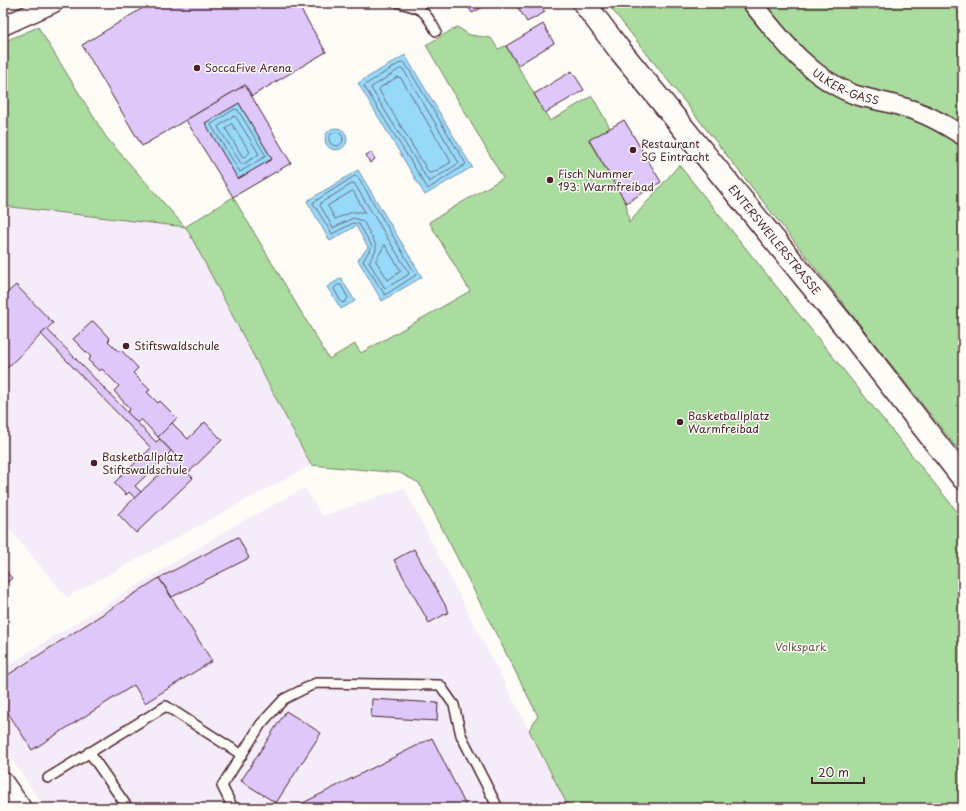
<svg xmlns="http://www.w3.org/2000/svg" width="966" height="811" font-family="'Playpen Sans',sans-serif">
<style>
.built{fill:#f4ecf8}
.green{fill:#a9dc9e;stroke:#7a7e64}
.water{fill:#97d9f9;stroke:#788fa7}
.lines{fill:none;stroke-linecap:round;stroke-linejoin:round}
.shore{stroke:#69697d;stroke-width:1}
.building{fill:#dec8f9;stroke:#4a1f2b;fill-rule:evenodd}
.service-casing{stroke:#4a1f2b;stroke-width:12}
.minor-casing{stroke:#4a1f2b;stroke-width:21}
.secondary-casing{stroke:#4a1f2b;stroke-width:25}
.service{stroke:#fdfcf7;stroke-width:9}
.minor{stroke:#fdfcf7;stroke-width:18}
.secondary{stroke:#fdfcf7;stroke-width:22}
.poi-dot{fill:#4a1f2b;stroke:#fdfcf7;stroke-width:1.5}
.labels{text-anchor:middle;stroke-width:3;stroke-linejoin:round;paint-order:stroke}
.poi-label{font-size:11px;fill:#4a1f2b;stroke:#fdfcf7;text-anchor:start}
.street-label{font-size:11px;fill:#4a1f2b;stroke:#fdfcf7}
.park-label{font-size:11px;fill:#66584e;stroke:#fdfcf7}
</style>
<rect width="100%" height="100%" fill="#fdfcf7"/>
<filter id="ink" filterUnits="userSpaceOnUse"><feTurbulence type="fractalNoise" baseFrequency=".025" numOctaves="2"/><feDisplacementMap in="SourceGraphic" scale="8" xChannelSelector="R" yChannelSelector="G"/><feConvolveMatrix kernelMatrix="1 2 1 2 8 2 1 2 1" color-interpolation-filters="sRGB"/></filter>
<g filter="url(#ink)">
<g class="built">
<path d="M3 206 186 227 311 465 67 597 3 522Z"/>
<path d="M305 488 322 516 404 488 569 808H45L3 747V668L232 527Z"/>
</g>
<g class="green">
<path d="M607 3H953L963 20V456Z"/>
<path d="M38 27 106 137 185 227 233 197 329 359 355 344 361 353 470 291 429 222 503 178 426 45 457 27 470 35 491 38 498 49 506 46 550 121 592 96 610 128 589 141 626 203 629 223 679 165 963 519V808H569L529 730 538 716 419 483 400 473 311 465 186 227 3 206V42Z"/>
</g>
<g class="water">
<path d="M405 55 472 167 425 195 358 83Z"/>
<path d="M239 103 272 159 238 179 205 123Z"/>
<circle cx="336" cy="139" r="11"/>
<path d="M358 170 422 277 382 301 358 260 368 247 356 226 330 241 307 201Z"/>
<path d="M341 278 355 301 341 309 327 287Z"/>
</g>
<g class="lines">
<g class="shore">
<path d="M402 62 405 63 466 164 428 189 364 86Z"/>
<path d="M400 69H403L459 163 429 182 371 88Z"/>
<path d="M398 77 401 78 450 160V163L432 173H429L379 90 380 88Z"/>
<path d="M235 109 238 110 266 156 240 172 211 125Z"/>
<path d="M234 116 236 117 259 154 242 165 218 127Z"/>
<path d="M232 124 250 152 245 157 242 156 226 129Z"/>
<circle cx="336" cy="139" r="7"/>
<path d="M355 176 358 177 416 275 385 295 363 261 372 246 359 224 353 223 332 234 313 203Z"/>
<path d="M354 183 409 273 408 275 386 288 384 287 369 262 376 250V245L363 221 353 218 333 228 320 205 321 203Z"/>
<path d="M353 191 365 212H352L335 219 328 206Z"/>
<path d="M385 245 401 271 388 280 376 261Z"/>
<path d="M338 285H341L348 298 344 303 341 302 334 289Z"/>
</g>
</g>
<g class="building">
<path d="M151 3H297L326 52 252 96 245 85 142 146 82 45Z"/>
<path d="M466 3H490L472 13Z"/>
<path d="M515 3H539L545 12 527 22Z"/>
<path d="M543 24 554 43 518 65 506 46Z"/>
<path d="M572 71 584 90 545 113 534 94Z"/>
<path d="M245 85 291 163 233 197 186 120ZM239 103 272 159 238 179 205 123Z"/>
<path d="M624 120 661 182 626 203 589 140Z"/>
<path d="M371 152 375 159 370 163 366 155Z"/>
<path d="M16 285 53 323 5 370 3 368V292L6 294Z"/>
<path d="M93 321 110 339 108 341 119 352 121 350 138 368 133 373 150 390 147 392 158 403 160 401 177 418 158 437 141 419 137 423 127 412 130 409 114 391 119 386 102 369 99 371 88 360 91 357 73 339Z"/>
<path d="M47 329 156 442 160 439 171 451 168 454 174 460 168 466 162 460 135 486 141 492 135 498 129 492 126 495 114 483 151 448 41 334Z"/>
<path d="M205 422 222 440 188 473 193 478 136 533 118 514 177 457 158 437 172 423 188 439Z"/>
<path d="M238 537 249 558 172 597 159 578Z"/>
<path d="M414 549 449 612 429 623 394 560Z"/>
<path d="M3 568 12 578 3 586Z"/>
<path d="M159 578 212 661 145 703 134 685 32 750 3 705V678Z"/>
<path d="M372 699 438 703 437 721 371 717Z"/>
<path d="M286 711 321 733 276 803 241 781Z"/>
<path d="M432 738 467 808H293Z"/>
</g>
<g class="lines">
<defs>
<g id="service">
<path d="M399 3C423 9 424 9 436 31"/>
<path d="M89 752 128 808"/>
<path d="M48 778 166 706 242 755"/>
<path d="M233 808 222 786 261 724 284 699 316 683 440 685 454 705 461 735 498 808"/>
</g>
<g id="minor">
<path id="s1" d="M752 3C780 38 809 77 853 94 870 100 889 102 906 108 926 113 946 125 963 136"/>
<path d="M3 26 54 3"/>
<path d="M3 781 22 808"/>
</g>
<g id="secondary">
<path id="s2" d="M584 3 618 48 852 335 963 478"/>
</g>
</defs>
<use href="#service" class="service-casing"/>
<use href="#minor" class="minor-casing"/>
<use href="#secondary" class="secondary-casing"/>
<use href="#service" class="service"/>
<use href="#minor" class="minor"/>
<use href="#secondary" class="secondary"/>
</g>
</g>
<g class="poi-dot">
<circle cx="197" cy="68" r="4"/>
<circle cx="633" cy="150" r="4"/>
<circle cx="550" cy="180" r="4"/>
<circle cx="126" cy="346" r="4"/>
<circle cx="680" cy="422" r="4"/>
<circle cx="94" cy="463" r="4"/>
</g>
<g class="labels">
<g class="poi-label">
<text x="205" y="72">SoccaFive Arena</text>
<text x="641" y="148">Restaurant<tspan x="641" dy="13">SG Eintracht</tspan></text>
<text x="558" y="178">Fisch Nummer<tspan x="558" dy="13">193: Warmfreibad</tspan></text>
<text x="134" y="350">Stiftswaldschule</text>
<text x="688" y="420">Basketballplatz<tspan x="688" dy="13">Warmfreibad</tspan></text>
<text x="102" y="461">Basketballplatz<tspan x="102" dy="13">Stiftswaldschule</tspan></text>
</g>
<g class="street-label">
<text dy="4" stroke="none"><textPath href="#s1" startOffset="128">ULKER-GASS</textPath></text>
<text dy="4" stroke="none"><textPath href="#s2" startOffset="304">ENTERSWEILERSTRASSE</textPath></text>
</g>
<g class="park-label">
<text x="801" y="651">Volkspark</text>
</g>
</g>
<rect width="966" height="811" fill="none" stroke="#fdfcf7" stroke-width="16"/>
<rect x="8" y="8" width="950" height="795" fill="none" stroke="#4a1f2b" stroke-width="1.5" filter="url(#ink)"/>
<path d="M812 777v6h52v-6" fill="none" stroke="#4a1f2b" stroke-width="2"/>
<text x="818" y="777" font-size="12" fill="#4a1f2b" stroke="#fdfcf7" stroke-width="3" paint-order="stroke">20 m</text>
</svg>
